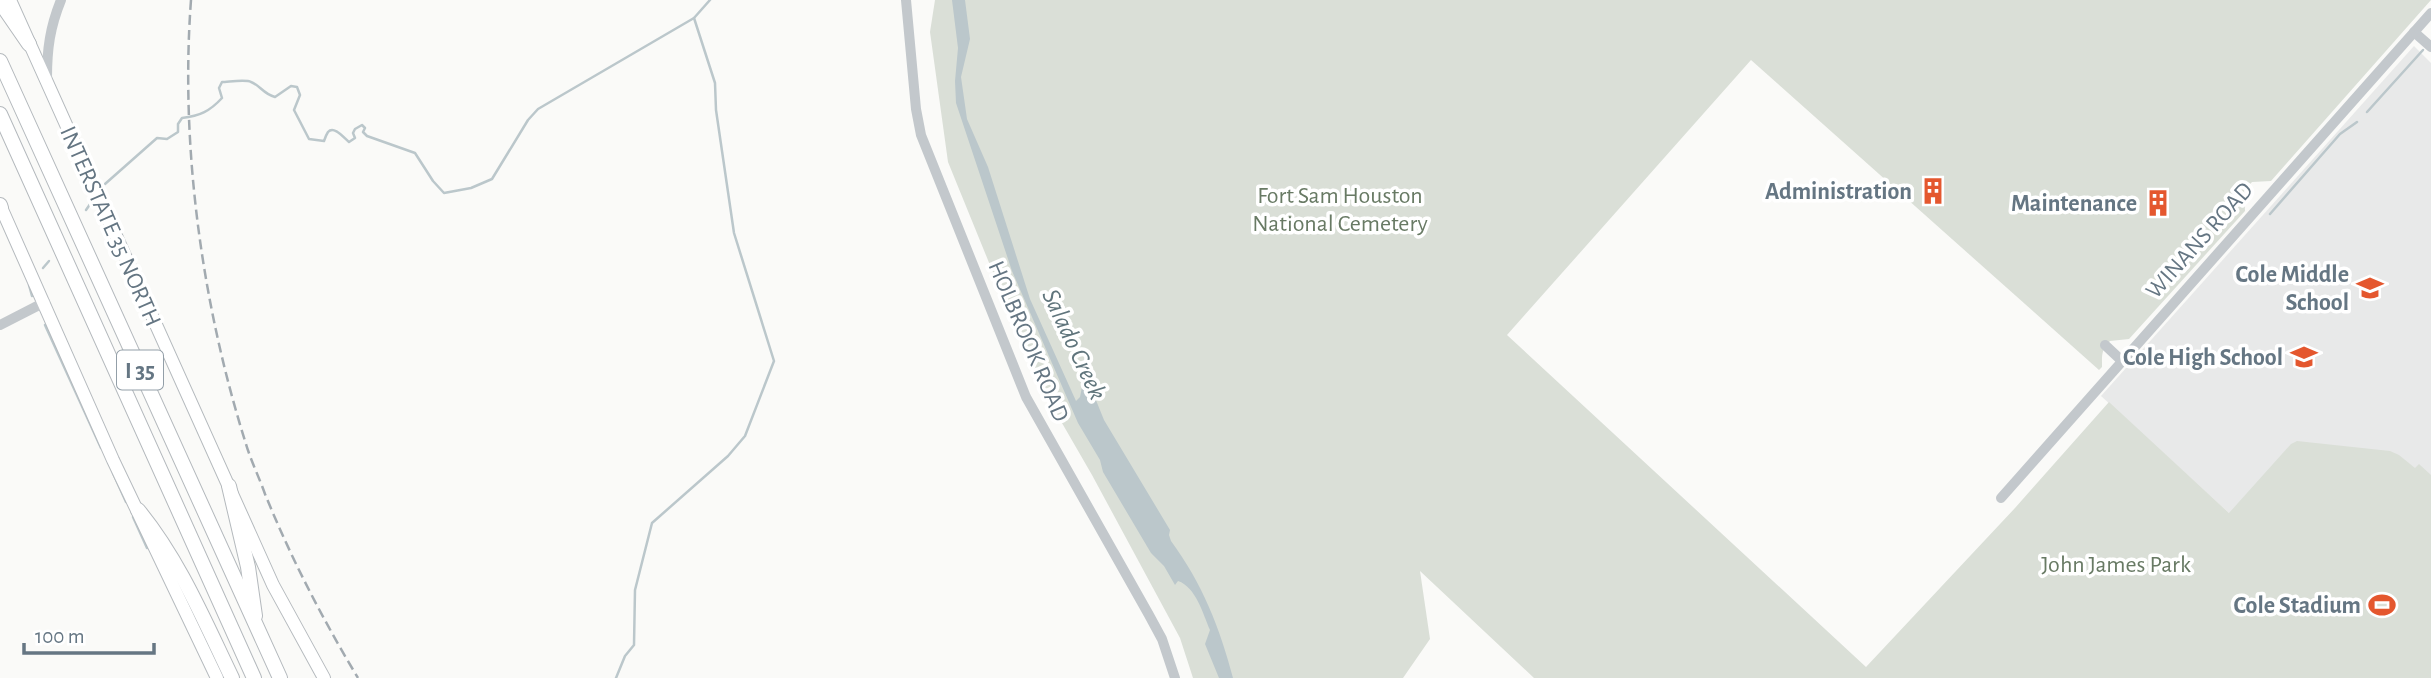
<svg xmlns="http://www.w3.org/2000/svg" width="2431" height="678" font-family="'Alegreya Sans',sans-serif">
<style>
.built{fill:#e8e9e9}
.green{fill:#dadfd7}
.water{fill:#bbc7cb}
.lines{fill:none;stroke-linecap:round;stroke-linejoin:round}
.stream{stroke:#bbc7cb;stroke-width:2.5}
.major-casing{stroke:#b5babe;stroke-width:14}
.highway-casing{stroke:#b4b9bd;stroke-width:16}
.minor{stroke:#c3c8cc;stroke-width:10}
.major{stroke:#fff;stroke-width:12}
.highway{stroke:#fff;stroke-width:14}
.rail{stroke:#a2aab0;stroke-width:2.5;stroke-dasharray:10 5;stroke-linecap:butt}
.labels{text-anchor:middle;stroke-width:7;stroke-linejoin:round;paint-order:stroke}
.shield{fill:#fff;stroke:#939fa8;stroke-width:2}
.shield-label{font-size:23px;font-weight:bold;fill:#657683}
.poi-label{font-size:24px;font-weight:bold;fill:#657683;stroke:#fff;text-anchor:end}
.park-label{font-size:24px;fill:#687a64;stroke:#fff}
.street-label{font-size:24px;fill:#657683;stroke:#fff}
.water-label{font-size:26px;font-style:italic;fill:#60757c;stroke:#fff}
</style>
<rect width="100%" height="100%" fill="#fafaf8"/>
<path class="built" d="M2414 46 2431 63V678L2229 513 2101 396Z"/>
<path class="green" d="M935 0H2431L2271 181 2252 182 2244 191 2245 211 2129 339 2110 341C2101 350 2102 355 2102 367L2099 370 1751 60 1507 335 1866 667 2015 508 2109 402 2229 513 2291 444 2297 441 2390 451 2399 455 2415 468 2419 464 2431 475V678H1534L1420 571 1430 639 1403 678H1193L1180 638 1092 475 1036 378 948 162 930 32Z"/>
<path class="water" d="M952 0H965L970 39 961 77 967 119 988 167 1030 299 1076 401 1080 397 1084 377 1087 378 1104 420 1170 530 1169 535 1171 541C1202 583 1220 628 1233 678H1219L1205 644 1210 630C1203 614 1196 587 1178 581L1175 585 1164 566 1151 553 1103 472 1100 460 1078 423 1012 271 956 103 955 81 958 48Z"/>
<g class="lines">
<g class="stream">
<path d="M2367 112 2423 50"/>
<path d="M105 184 157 138 167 139 178 132V124L182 118C200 116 210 111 222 98L219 88 222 82C228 82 246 79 251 82 260 85 263 94 275 97L291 86 297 87 300 95 294 110 309 139 324 141C325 138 326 135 328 132 334 125 344 138 349 142L355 138 353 133 355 129 362 125 365 128 363 132 367 136 415 153 433 181 444 193 471 188 492 179 528 120 538 109 694 18"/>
<path d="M86 210 93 200"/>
<path d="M2270 214 2340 134 2357 122"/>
<path d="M43 268 49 261"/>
<path d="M29 285 32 296"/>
<path d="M45 325 101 448"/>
<path d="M113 473 126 502"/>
<path d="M133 517 147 548"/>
<path d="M616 678 625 656 634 645 635 590 652 523 728 456 745 436 774 361 734 233 716 110 715 83 694 18 710 0"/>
</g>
<defs>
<g id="major">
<path d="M10 0 273 585 324 678"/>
<path d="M0 205 113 460 217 678"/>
</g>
<g id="highway">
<path d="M0 2 29 44"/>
<path d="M0 61 280 678"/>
<path d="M0 114 254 678"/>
<path d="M0 205 1 208"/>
<path d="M229 486 248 567 255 616"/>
<path d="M138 510C179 560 204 620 232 678"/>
</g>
</defs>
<use href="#major" class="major-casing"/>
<use href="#highway" class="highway-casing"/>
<g class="minor">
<path d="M906 0 916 109 921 135 1026 397 1149 615 1162 639 1175 678"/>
<path d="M2414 32 2431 47"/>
<path d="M47 78C47 49 50 27 61 0"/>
<path d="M0 325 45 302"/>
<path d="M2105 345 2121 360"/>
<path d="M2001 498 2431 13"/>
</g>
<use href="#major" class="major"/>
<use href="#highway" class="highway"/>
<path class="rail" d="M191 0C180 146 202 305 246 444 251 461 259 477 265 494 291 558 322 618 358 678"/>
</g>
<defs>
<symbol id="building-bare" viewBox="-9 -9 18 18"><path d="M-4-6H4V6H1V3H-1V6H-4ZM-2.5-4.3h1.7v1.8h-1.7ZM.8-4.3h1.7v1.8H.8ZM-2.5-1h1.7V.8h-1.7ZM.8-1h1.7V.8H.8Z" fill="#e4572e" stroke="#fff" stroke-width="2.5" paint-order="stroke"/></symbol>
<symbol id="school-bare" viewBox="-9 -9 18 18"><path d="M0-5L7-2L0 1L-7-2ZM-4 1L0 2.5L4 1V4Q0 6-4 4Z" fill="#e4572e" stroke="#fff" stroke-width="2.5" paint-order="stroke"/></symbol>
<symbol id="stadium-bare" viewBox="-9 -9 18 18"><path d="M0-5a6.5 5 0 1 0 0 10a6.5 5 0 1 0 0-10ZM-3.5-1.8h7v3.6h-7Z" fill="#e4572e" stroke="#fff" stroke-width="2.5" paint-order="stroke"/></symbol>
</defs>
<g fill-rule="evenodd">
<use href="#building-bare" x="1914" y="172" width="38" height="38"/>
<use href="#building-bare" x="2139" y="184" width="38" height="38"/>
<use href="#school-bare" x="2351" y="269" width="38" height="38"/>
<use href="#school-bare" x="2285" y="338" width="38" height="38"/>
<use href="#stadium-bare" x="2363" y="586" width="38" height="38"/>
</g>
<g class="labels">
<rect class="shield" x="117" y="350.5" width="46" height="39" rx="5"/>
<g class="shield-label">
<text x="140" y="378">I 35</text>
</g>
<g class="poi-label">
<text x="1912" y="199">Administration</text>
<text x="2137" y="211">Maintenance</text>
<text x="2349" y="282">Cole Middle<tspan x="2349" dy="28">School</tspan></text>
<text x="2283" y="365">Cole High School</text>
<text x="2361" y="613">Cole Stadium</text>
</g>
<g class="park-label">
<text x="1340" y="203">Fort Sam Houston<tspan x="1340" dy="28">National Cemetery</tspan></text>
<text x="2116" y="572">John James Park</text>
</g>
<g class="street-label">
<text transform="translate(111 226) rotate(66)" y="8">INTERSTATE 35 NORTH</text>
<text transform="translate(2199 240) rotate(-48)" y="8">WINANS ROAD</text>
<text transform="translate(1029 341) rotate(67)" y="8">HOLBROOK ROAD</text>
</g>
<g class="water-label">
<text transform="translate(1075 344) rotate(65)" y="9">Salado Creek</text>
</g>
</g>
<path d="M24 643v10h130v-10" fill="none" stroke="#657683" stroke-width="3.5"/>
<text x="35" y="643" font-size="21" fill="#657683" stroke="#ffffff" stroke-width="5" paint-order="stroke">100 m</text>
</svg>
